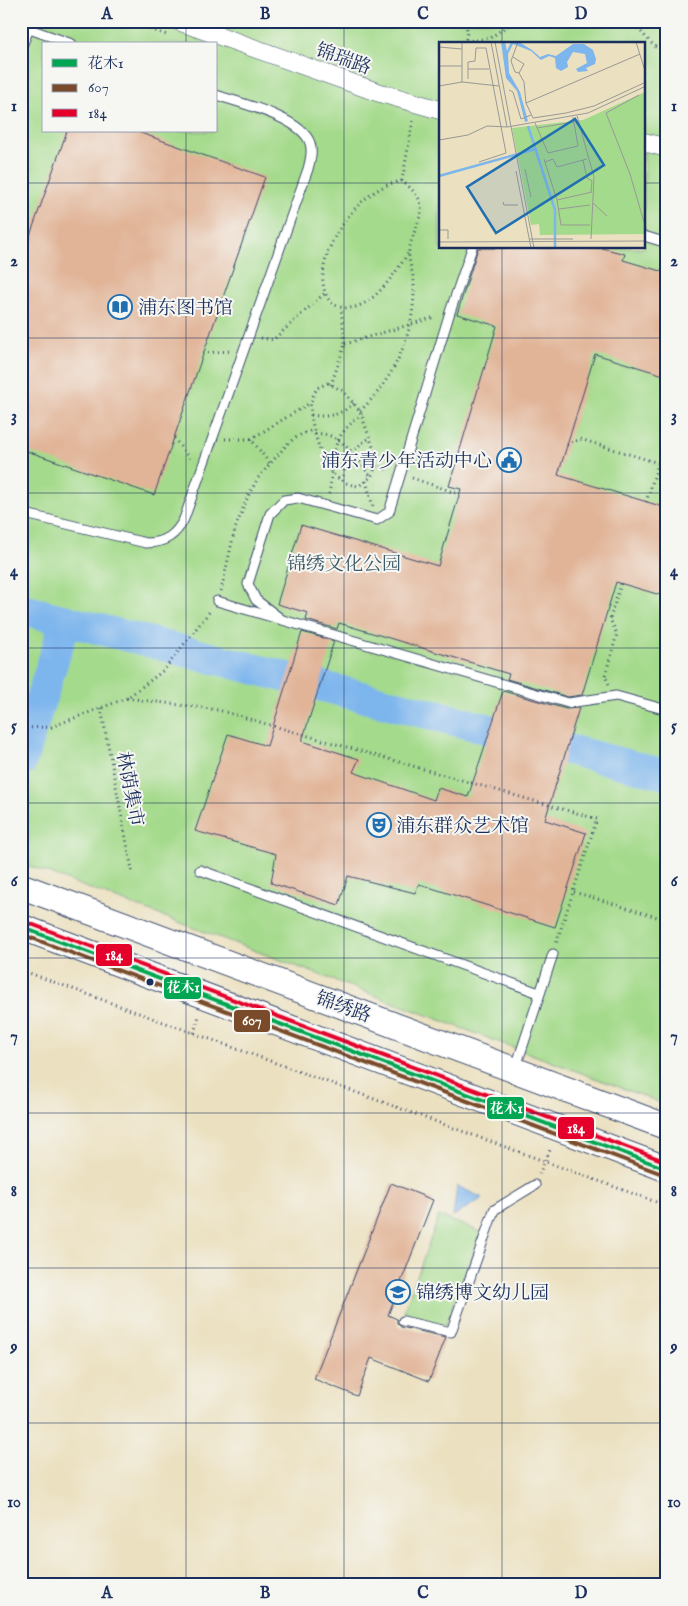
<svg xmlns="http://www.w3.org/2000/svg" width="688" height="1606" font-family="'IM FELL English','Noto Serif SC',serif">
<style>
.green{fill:#a4da8b;stroke:#608474;fill-rule:evenodd}
.water{fill:#7db5ed;stroke:#4c72a6}
.lines{fill:none;stroke-linecap:round;stroke-linejoin:round}
.river{stroke:#7db5ed;stroke-width:31}
.building{fill:#e1b497}
.service-casing{stroke:#3a4a6d;stroke-width:11}
.minor-casing{stroke:#3a4a6d;stroke-width:19}
.secondary-casing{stroke:#3a4a6d;stroke-width:27}
.path{stroke:#3a4a6d;stroke-width:3;stroke-dasharray:1 4;stroke-linecap:butt}
.service{stroke:#fff;stroke-width:9}
.minor{stroke:#fff;stroke-width:18}
.secondary{stroke:#fff;stroke-width:25}
.bus-1-casing{stroke:#f6f6f2;stroke-width:8}
.bus-2-casing{stroke:#f6f6f2;stroke-width:8}
.bus-3-casing{stroke:#f6f6f2;stroke-width:8}
.bus-1{stroke:#00a651;stroke-width:4}
.bus-2{stroke:#7a4b2a;stroke-width:4}
.bus-3{stroke:#e4002b;stroke-width:4}
.grid{fill:none;stroke:#1b2f5e;stroke-width:1;stroke-opacity:0.55}
.bus-dot{fill:#1b2f5e;stroke:#f6f6f2;stroke-width:2}
.labels{text-anchor:middle;stroke-width:4;stroke-linejoin:round;paint-order:stroke}
.street-label{font-size:19px;fill:#1b2f5e;stroke:#f6f6f2}
.poi-label{font-size:19px;fill:#1b2f5e;stroke:#f6f6f2;text-anchor:start}
.park-label{font-size:19px;fill:#3d5a69;stroke:#f6f6f2}
.inset-river{fill:none;stroke:#7db5ed;stroke-width:2.5}
.inset-road{fill:none;stroke:#989998;stroke-width:1}
.view{fill:#1f6fb2;fill-opacity:0.15;stroke:#1f6fb2;stroke-width:2.5}
.inset-edge{fill:none;stroke:#1b2f5e;stroke-width:2.5}
.line-badge{stroke:#f6f6f2;stroke-width:2}
.badge-label{font-size:14px;text-anchor:middle;font-weight:bold;fill:#fff}
.neatline{fill:none;stroke:#1b2f5e;stroke-width:2}
.grid-label{font-size:16px;text-anchor:middle;font-weight:bold;fill:#1b2f5e}
</style>
<rect width="100%" height="100%" fill="#f6f6f2"/>
<filter id="ink" filterUnits="userSpaceOnUse"><feTurbulence type="fractalNoise" baseFrequency=".02" numOctaves="2"/><feDisplacementMap in="SourceGraphic" scale="10" xChannelSelector="R" yChannelSelector="G"/><feConvolveMatrix kernelMatrix="1 2 1 2 8 2 1 2 1" color-interpolation-filters="sRGB"/></filter>
<filter id="wash" filterUnits="userSpaceOnUse"><feTurbulence type="fractalNoise" baseFrequency=".0096" numOctaves="4" result="noise"/><feDisplacementMap in="SourceGraphic" scale="20" xChannelSelector="R" yChannelSelector="G"/><feGaussianBlur stdDeviation="1.12" result="paint"/><feColorMatrix in="noise" values="0 0 0 0 0 0 0 0 0 0 0 0 0 0 0 0 0 1.4 0 .05"/><feComposite in="paint" operator="in"/></filter>
<g filter="url(#wash)">
<rect width="100%" height="100%" fill="#ebe0bf"/>
<g class="green">
<path d="M21 21H667V1105L21 863ZM44 44H216V131H44ZM440 44H644V248H440Z"/>
<path d="M439 1216 481 1232 445 1326 404 1311Z"/>
</g>
<path class="water" d="M457 1186 483 1198 453 1216 457 1187Z"/>
<g class="lines">
<g class="river">
<path d="M21 609 667 775"/>
<path d="M21 762 66 620"/>
</g>
</g>
<g id="blocks">
<g class="building">
<path d="M67 131H135L265 177 154 495 21 449V261Z"/>
<path d="M478 248H602L625 254 623 260 667 273V376L595 354 558 475 667 508V597L616 582 582 695 568 697 507 679 509 674 339 623 337 629 306 620 308 613 277 604 301 525 438 566 461 489 449 486 497 326 457 314Z"/>
<path d="M302 632 334 641 302 741 359 759 353 772 434 800 438 788 468 797 503 691 566 709 579 708 545 820 586 833 555 927 419 884 415 893 348 876 339 905 271 883 276 854 195 831 228 734 267 746Z"/>
<path d="M391 1183 433 1200 388 1315 397 1319V1323L401 1327 446 1337 429 1381 371 1358 357 1396 314 1379Z"/>
</g>
</g>
</g>
<g filter="url(#ink)">
<use href="#blocks" fill-opacity="0" stroke="#3a4a6d" stroke-width="1"/>
<g class="lines">
<defs>
<g id="service">
<path d="M21 26 72 44"/>
<path d="M21 48 29 29"/>
<path d="M644 236 667 243"/>
<path d="M21 513 146 543C165 543 176 535 184 519L308 169C310 161 313 152 310 143 302 118 240 103 216 95"/>
<path d="M217 601 568 703 616 696 667 710"/>
<path d="M281 619 256 600 248 584 270 514 284 500 298 498 377 520 389 512 450 312 472 248"/>
<path d="M200 870 539 993"/>
<path d="M515 1070 553 954"/>
<path d="M403 1321 451 1332 494 1210 535 1185"/>
</g>
<g id="minor">
<path d="M178 21 377 92 440 110"/>
<path d="M644 142 667 148"/>
</g>
<g id="secondary">
<path d="M21 886 667 1127"/>
<path d="M21 927 667 1169"/>
</g>
</defs>
<use href="#service" class="service-casing"/>
<use href="#minor" class="minor-casing"/>
<use href="#secondary" class="secondary-casing"/>
<g class="path">
<path d="M127 21 167 35"/>
<path d="M631 21 654 46 667 52"/>
<path d="M466 41 490 38 514 21"/>
<path d="M465 44 467 32 466 21"/>
<path d="M402 181 413 121"/>
<path d="M261 338 273 340 325 293"/>
<path d="M345 344 435 317"/>
<path d="M203 353 231 351"/>
<path d="M328 383 343 391 360 411 373 447 376 466 371 477 359 486C349 485 342 482 334 475 323 466 307 416 311 402 312 397 315 392 317 388Z"/>
<path d="M331 385 345 344 341 308"/>
<path d="M360 411C395 378 415 333 414 285 414 274 408 262 409 251 415 217 437 208 402 181 363 186 326 237 323 274 322 285 325 300 335 305 367 320 394 274 409 252"/>
<path d="M311 415C328 418 341 415 354 403"/>
<path d="M315 434C341 431 357 459 371 477"/>
<path d="M174 438 191 461"/>
<path d="M225 439H251L270 464"/>
<path d="M251 439 310 403"/>
<path d="M567 445 580 439 658 463"/>
<path d="M376 466 390 470"/>
<path d="M412 478 459 494"/>
<path d="M342 481C345 462 353 447 370 438"/>
<path d="M366 481 373 507"/>
<path d="M329 494C336 455 326 442 362 414"/>
<path d="M646 502 667 437"/>
<path d="M221 591 235 529 248 496 258 478 289 442 302 434 313 430"/>
<path d="M609 684 605 676 617 634 610 619 621 583"/>
<path d="M127 698 218 710 597 819 556 944"/>
<path d="M101 708 133 875"/>
<path d="M21 728 51 727 127 698 164 670 210 611"/>
<path d="M574 892 667 920"/>
<path d="M21 970 667 1206"/>
<path d="M194 1033 199 1016"/>
<path d="M539 1174 551 1148"/>
</g>
<use href="#service" class="service"/>
<use href="#minor" class="minor"/>
<use href="#secondary" class="secondary"/>
<defs>
<path id="bus-1" d="M21 927 667 1169"/>
<path id="bus-2" d="M21 934 665 1175"/>
<path id="bus-3" d="M23 921 667 1162"/>
</defs>
<use href="#bus-1" class="bus-1-casing"/>
<use href="#bus-2" class="bus-2-casing"/>
<use href="#bus-3" class="bus-3-casing"/>
<use href="#bus-1" class="bus-1"/>
<use href="#bus-2" class="bus-2"/>
<use href="#bus-3" class="bus-3"/>
</g>
</g>
<path class="grid" d="M186 21V44M344 21V1585M502 21V44M186 131V1585M21 183H440M644 183H667M502 248V1585M21 338H667M21 493H667M21 648H667M21 803H667M21 958H667M21 1113H667M21 1268H667M21 1423H667"/>
<defs>
<symbol id="library-ring" viewBox="-11 -11 22 22"><circle r="9.5" fill="#f6f6f2" stroke="#1f6fb2" stroke-width="1.5"/><path d="M-6-4Q-3-5.5-.7-3.5V5Q-3 3-6 4ZM6-4Q3-5.5 .7-3.5V5Q3 3 6 4Z" fill="#1f6fb2"/></symbol>
<symbol id="civic-ring" viewBox="-11 -11 22 22"><circle r="9.5" fill="#f6f6f2" stroke="#1f6fb2" stroke-width="1.5"/><path d="M-.6-6.5H3V-4.5H.6V-3L4-1V1h2V6H-6V1h2V-1L-.6-3ZM-1.2 2.5V6h2.4V2.5Z" fill="#1f6fb2"/></symbol>
<symbol id="theatre-ring" viewBox="-11 -11 22 22"><circle r="9.5" fill="#f6f6f2" stroke="#1f6fb2" stroke-width="1.5"/><path d="M-5-5.5Q0-4 5-5.5V0Q5 5 0 6Q-5 5-5 0ZM-3.3-2.5H-1v1.5H-3.3ZM1-2.5H3.3v1.5H1ZM-2.8 1Q0 5.5 2.8 1Z" fill="#1f6fb2"/></symbol>
<symbol id="school-ring" viewBox="-11 -11 22 22"><circle r="9.5" fill="#f6f6f2" stroke="#1f6fb2" stroke-width="1.5"/><path d="M0-5L7-2L0 1L-7-2ZM-4 1L0 2.5L4 1V4Q0 6-4 4Z" fill="#1f6fb2"/></symbol>
</defs>
<g fill-rule="evenodd">
<use href="#library-ring" x="106" y="293" width="28" height="28"/>
<use href="#civic-ring" x="495" y="446" width="28" height="28"/>
<use href="#theatre-ring" x="365" y="811" width="28" height="28"/>
<use href="#school-ring" x="384" y="1278" width="28" height="28"/>
</g>
<circle class="bus-dot" cx="150" cy="982" r="4.5"/>
<g class="labels">
<g class="street-label">
<text transform="translate(344 58) rotate(20)" y="7">锦瑞路</text>
<text transform="translate(131 789) rotate(79)" y="7">林荫集市</text>
<text transform="translate(344 1006) rotate(20)" y="7">锦绣路</text>
</g>
<g class="poi-label">
<text x="138" y="314">浦东图书馆</text>
<text x="492" y="467" text-anchor="end">浦东青少年活动中心</text>
<text x="396" y="832">浦东群众艺术馆</text>
<text x="416" y="1299">锦绣博文幼儿园</text>
</g>
<g class="park-label">
<text x="344" y="570">锦绣文化公园</text>
</g>
</g>
<g transform="translate(439 42)">
<rect width="206" height="206" fill="#ebe0bf"/>
<path d="M206 50V192L101 193 100 182 92 183 73 86 144 78Z" fill="#a4da8b"/>
<path d="M62 0H66L68 9 72 0H80L93 8 101 15 109 12 117 14 134 2H145L154 8 157 17 156 22 147 26 149 29 139 30 137 27 148 21 146 12 134 10 128 20 129 25 122 29 117 26 116 16 110 14 102 18 92 9 74 2 69 12 70 31 81 50 89 79 86 80 78 49 67 36Z" fill="#7db5ed"/>
<path class="inset-river" d="M89 84 116 168V206M0 134 97 107"/>
<path class="inset-road" d="M52 0 68 85M56 0 95 206M79 0 72 19 76 30 80 31M197 0 207 32M0 5 23 7M74 15 85 22 80 31 85 40 87 61 201 12M0 24H23M29 27H50M29 37V20L36 19 37 6H47L67 111 40 120M23 40V0M0 44 23 40 60 44M70 48 74 50 82 77 92 73M200 53 167 71 191 132 207 187M87 61 94 76 127 71 155 64 207 40M138 74 155 135 152 197M96 81 109 111 139 104 134 75M98 86 135 80M0 98 29 93 48 84 68 85 149 71 207 44M105 117 118 158 153 150M144 118 148 136 153 139 152 150M106 120 114 117 118 125 148 117M86 127 92 155M77 129 92 206M118 158 122 183H151M64 160 65 163H79M154 161 168 174M120 167 151 163M0 188H9V197M91 197H134M0 200 207 199"/>
<path class="view" d="M136 77 165 123 57 191 28 145Z"/>
<rect width="206" height="206" class="inset-edge"/>
</g>
<g class="line-badge">
<rect x="95" y="943" width="38" height="24" rx="5" fill="#e4002b"/>
<rect x="163" y="976" width="39" height="24" rx="5" fill="#00a651"/>
<rect x="233" y="1009" width="38" height="24" rx="5" fill="#7a4b2a"/>
<rect x="486" y="1096" width="39" height="24" rx="5" fill="#00a651"/>
<rect x="557" y="1116" width="38" height="24" rx="5" fill="#e4002b"/>
</g>
<g class="badge-label">
<text x="114" y="960">184</text>
<text x="183" y="992">花木1</text>
<text x="252" y="1025">607</text>
<text x="506" y="1113">花木1</text>
<text x="576" y="1133">184</text>
</g>
<rect width="688" height="1606" fill="none" stroke="#f6f6f2" stroke-width="55"/>
<rect x="42" y="42" width="175" height="90" fill="#f6f6f2" stroke="#9ea6b7"/>
<rect x="52" y="59" width="25" height="8" fill="#00a651" stroke="#9ea6b7"/>
<text x="88" y="68" font-size="15" fill="#1b2f5e">花木1</text>
<rect x="52" y="84" width="25" height="8" fill="#7a4b2a" stroke="#9ea6b7"/>
<text x="88" y="92" font-size="15" fill="#1b2f5e">607</text>
<rect x="52" y="109" width="25" height="8" fill="#e4002b" stroke="#9ea6b7"/>
<text x="88" y="118" font-size="15" fill="#1b2f5e">184</text>
<rect x="28" y="28" width="632" height="1550" class="neatline"/>
<g class="grid-label">
<text x="107" y="19">A</text>
<text x="265" y="19">B</text>
<text x="423" y="19">C</text>
<text x="581" y="19">D</text>
<text x="14" y="111">1</text>
<text x="674" y="111">1</text>
<text x="14" y="266">2</text>
<text x="674" y="266">2</text>
<text x="14" y="421">3</text>
<text x="674" y="421">3</text>
<text x="14" y="576">4</text>
<text x="674" y="576">4</text>
<text x="14" y="731">5</text>
<text x="674" y="731">5</text>
<text x="14" y="886">6</text>
<text x="674" y="886">6</text>
<text x="14" y="1041">7</text>
<text x="674" y="1041">7</text>
<text x="14" y="1196">8</text>
<text x="674" y="1196">8</text>
<text x="14" y="1352">9</text>
<text x="674" y="1352">9</text>
<text x="14" y="1507">10</text>
<text x="674" y="1507">10</text>
<text x="107" y="1598">A</text>
<text x="265" y="1598">B</text>
<text x="423" y="1598">C</text>
<text x="581" y="1598">D</text>
</g>
</svg>
